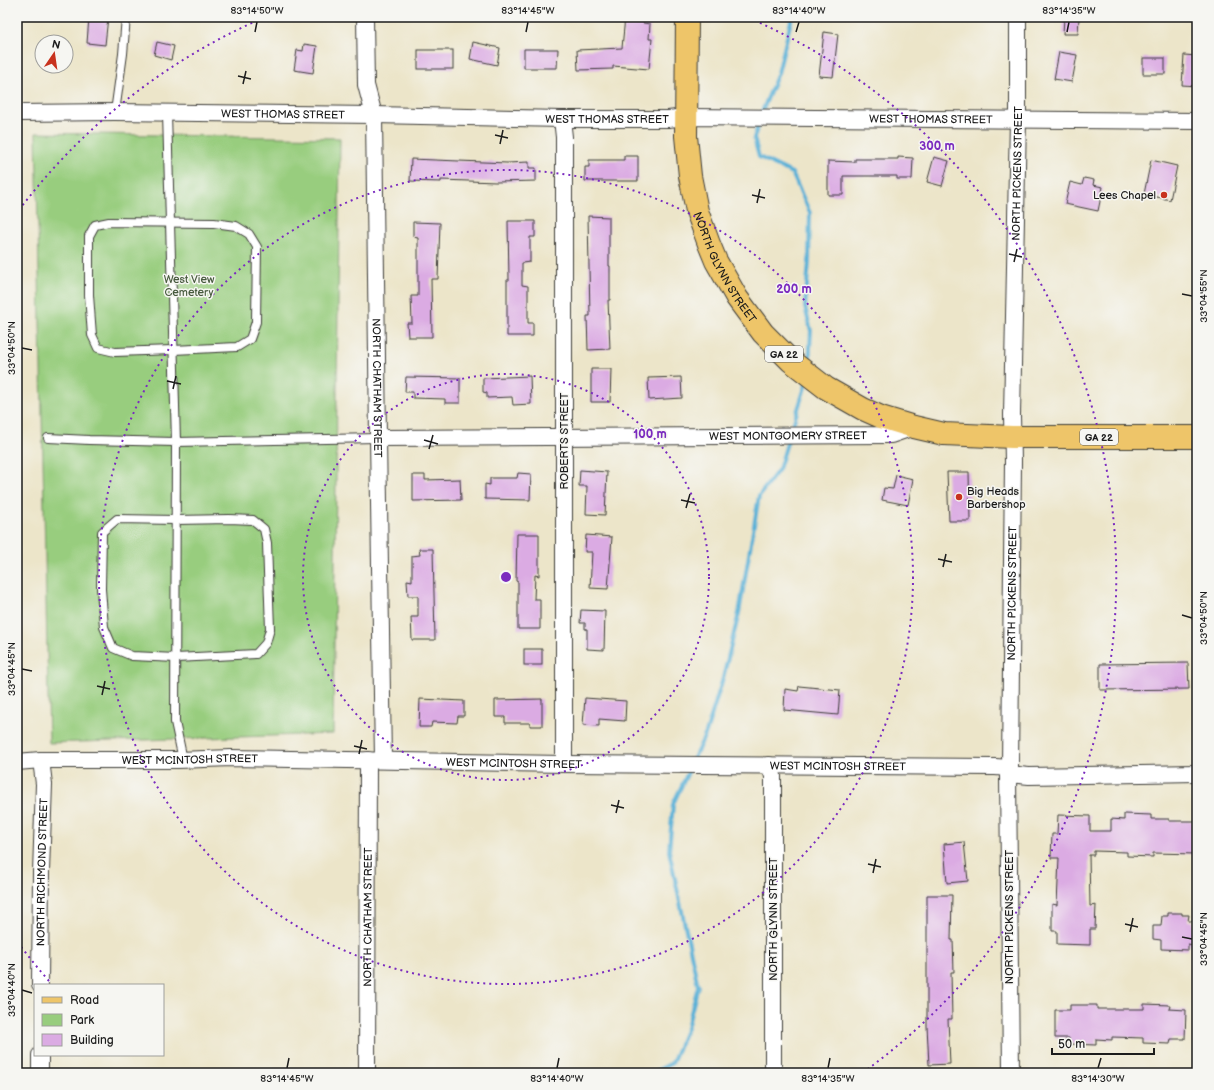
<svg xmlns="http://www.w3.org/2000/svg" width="1214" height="1090" font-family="'Balsamiq Sans',sans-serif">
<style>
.green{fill:#98cd7e;stroke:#5a744d}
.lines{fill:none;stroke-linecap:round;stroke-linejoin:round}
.stream{stroke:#5ab1d7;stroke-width:4}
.building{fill:#dbabe3}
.lane-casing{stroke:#3b3a36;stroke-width:10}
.street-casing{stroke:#3b3a36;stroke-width:18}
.primary-casing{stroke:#3b3a36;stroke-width:24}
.lane{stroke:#fff;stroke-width:8}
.street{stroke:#fff;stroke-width:16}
.primary{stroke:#eec569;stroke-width:22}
.ticks{fill:none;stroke:#1c1c1c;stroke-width:1.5}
.ring{fill:none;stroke:#7b2cbf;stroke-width:2;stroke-dasharray:2 4}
.poi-dot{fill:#c8321e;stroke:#f6f6f2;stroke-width:1.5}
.labels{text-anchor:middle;stroke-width:3;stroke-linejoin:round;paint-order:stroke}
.shield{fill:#f6f6f2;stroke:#5d5d5c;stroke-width:1}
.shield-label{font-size:10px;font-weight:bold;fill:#1c1c1c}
.street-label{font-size:11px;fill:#1c1c1c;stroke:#f6f6f2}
.poi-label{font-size:11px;fill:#1c1c1c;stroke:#f6f6f2;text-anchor:end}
.park-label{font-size:11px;fill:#475a3e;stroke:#f6f6f2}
.centre{fill:#7b2cbf;stroke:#f6f6f2;stroke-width:2}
.ring-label{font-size:12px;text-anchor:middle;font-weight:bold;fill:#7b2cbf;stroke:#f6f6f2;stroke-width:3;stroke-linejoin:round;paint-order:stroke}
.neatline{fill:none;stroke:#1c1c1c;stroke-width:1.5}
.ticks-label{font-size:10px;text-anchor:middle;fill:#1c1c1c}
</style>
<rect width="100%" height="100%" fill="#f6f6f2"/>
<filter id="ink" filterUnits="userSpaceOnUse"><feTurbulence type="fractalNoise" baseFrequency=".025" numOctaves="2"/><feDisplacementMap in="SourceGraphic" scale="8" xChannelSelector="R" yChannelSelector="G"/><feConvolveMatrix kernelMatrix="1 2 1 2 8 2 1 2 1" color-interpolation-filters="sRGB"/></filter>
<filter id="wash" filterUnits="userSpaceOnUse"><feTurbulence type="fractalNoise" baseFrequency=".012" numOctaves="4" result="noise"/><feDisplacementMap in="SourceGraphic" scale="16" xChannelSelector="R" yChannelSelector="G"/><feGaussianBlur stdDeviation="0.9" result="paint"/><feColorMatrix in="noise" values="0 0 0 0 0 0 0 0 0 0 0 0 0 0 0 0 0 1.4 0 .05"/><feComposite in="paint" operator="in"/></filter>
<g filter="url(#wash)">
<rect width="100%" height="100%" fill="#ece5c9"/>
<path class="green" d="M36 133 340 138 333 734 49 743Z"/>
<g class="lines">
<g class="stream">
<path d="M761 114 778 73 792 17"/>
<path d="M759 122 754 138 759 157 792 173 810 213 809 262 805 307 811 331 809 366"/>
<path d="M791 431 807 381"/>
<path d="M692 762 706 733 723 678 739 613 759 496 779 469 788 440"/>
<path d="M652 1073 672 1063 687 1028 698 986 669 851 673 804 690 768"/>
</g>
</g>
<g id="blocks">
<g class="building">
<path d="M89 17H108L105 45 87 43Z"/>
<path d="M625 17H644L643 23 650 24 649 39H652L649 69 613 66V69L578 70 577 50 622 48Z"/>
<path d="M1064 17H1079L1078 34H1063Z"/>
<path d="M824 32 838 34 833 77 819 76Z"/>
<path d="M157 42 174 46 171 60 154 55Z"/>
<path d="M473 42 500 48 497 65 470 59Z"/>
<path d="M304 44 317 46 313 73 294 70 297 50 303 51Z"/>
<path d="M524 49H558L557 68H524Z"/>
<rect x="418" y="50" width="35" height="19"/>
<path d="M1059 52 1077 55 1072 82 1054 79Z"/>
<path d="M1184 55 1197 56V86L1182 85Z"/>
<rect x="1143" y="58" width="22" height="16"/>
<path d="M624 156H638V181H585V167H589V160H624Z"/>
<path d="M898 157 913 158 912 179H897V176H843V195H828V161L855 162V159H898Z"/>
<path d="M934 157 949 161 942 186 927 182Z"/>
<path d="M411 159 507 163 529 162V168H536V181L496 182 441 180V182L410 181Z"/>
<path d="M1151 160 1177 166 1170 200 1144 194Z"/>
<path d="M1084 178 1094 180 1093 185 1103 187 1098 211 1065 204 1070 182 1082 185Z"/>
<path d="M588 216 609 217V266H610V300H608L610 349 588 350 587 316H590Z"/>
<path d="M508 221H535V237H530V262L522 263V285L528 286V323H533V336H507V280H509Z"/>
<path d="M413 222 440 223 438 279H431L432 337H408L407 323H412L411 296H418V238L413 237Z"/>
<path d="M591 369H611L610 402H591Z"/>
<path d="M530 376 531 404 513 405 512 397 487 398V393L483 392V378Z"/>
<path d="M406 377 460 378V403H445V399L413 398V392H405Z"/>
<path d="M681 377 682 398 649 400 648 378Z"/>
<path d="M580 470 607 472 605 515 586 514 587 486H579Z"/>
<path d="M947 472H969L970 521H949Z"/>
<path d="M518 473 531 474 530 500 485 499V484L490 485V478H517Z"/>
<path d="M413 475H425V480L460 479 461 500 413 501Z"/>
<path d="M896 475 913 479 908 505 882 500 884 488 893 489Z"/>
<path d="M517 534H539V576L535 575 534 599H540V629H518V582L516 581Z"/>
<path d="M586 535 612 537 608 589 590 588 592 552H585Z"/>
<path d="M419 549H433L435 640H412L411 617H418V596H408L407 580 412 581V556L420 555Z"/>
<path d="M581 610 605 611 604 650 587 649V629H585V623H580Z"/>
<rect x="524" y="649" width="18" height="16"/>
<path d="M1188 663 1189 689 1100 690V664Z"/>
<path d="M799 686 840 690 838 715 784 710 785 689 798 691Z"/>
<path d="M585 698 626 701 625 721 599 719V726L583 725Z"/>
<path d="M420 699 464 701V716H458L457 723 432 722 431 727H419Z"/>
<path d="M542 699V726H530V723H505V717H495V700Z"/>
<path d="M1124 814 1151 815V819H1169V821H1197V854L1153 853V857L1127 856V852L1094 851V855H1089L1090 906 1096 905 1095 929H1090V945L1057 944V931H1052V904L1057 905 1059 858H1051L1052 834H1057L1058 815 1090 816V831H1111V819L1124 820Z"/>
<path d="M964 842 968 881 947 883 944 844Z"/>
<path d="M927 895H952L951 940H953L954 972H951L952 1019H948L950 1064 929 1065 927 1026Z"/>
<path d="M1168 913H1182V915H1189L1188 921H1193V945L1188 944V950L1161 949V940L1153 939V926H1161L1162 916H1168Z"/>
<path d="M1144 1004 1170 1005 1169 1009 1186 1010 1185 1039H1171L1170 1044 1143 1043V1038L1112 1037V1040L1096 1039V1045L1069 1044V1038H1055V1010H1070V1005H1097V1009H1144Z"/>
</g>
</g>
</g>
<g filter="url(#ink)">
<use href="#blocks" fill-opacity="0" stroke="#3b3a36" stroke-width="1"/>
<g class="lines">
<defs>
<g id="lane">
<path d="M115 112 123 54 126 17"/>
<path d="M167 113 176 442 378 438"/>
<path d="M109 222 214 223 236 226 249 234 257 247 256 322 250 339 237 347 173 350 115 352 98 348 92 335 89 295V236L95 225Z"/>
<path d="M48 438 89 440 176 442 175 722 183 760"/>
<path d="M117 519 176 520 229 519 253 520 264 529 267 543 270 629 266 643 256 654 176 658 132 656 113 648 104 627 101 589 102 532Z"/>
</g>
<g id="street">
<path id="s1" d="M365 17 366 85 374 115 378 438 383 760"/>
<path id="s2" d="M17 113 115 112 374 115 562 119H668L686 117 1197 121"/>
<path d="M562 119 564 137V764"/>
<path id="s3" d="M378 438 891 435 914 427"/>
<path id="s4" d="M17 762 41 760H178L231 758 564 764 995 767 1010 768"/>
<path d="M769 765 773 776V1073"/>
<path d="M1008 774 1029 776 1197 773"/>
<path id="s5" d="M40 985 41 872 44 784 41 760"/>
<path d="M40 1055V1073"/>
<path id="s6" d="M367 1073 368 760"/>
<path id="s7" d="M1011 1073 1008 774 1010 768 1013 461 1012 415 1018 119V17"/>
</g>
<g id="primary">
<path id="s8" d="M687 17 686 136 690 176 697 211 709 244 716 261 737 298 763 333 791 361 826 388 863 409 881 417 914 427 944 434 1012 437H1197"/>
</g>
</defs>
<use href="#lane" class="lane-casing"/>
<use href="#street" class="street-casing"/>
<use href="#primary" class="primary-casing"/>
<use href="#lane" class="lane"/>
<use href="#street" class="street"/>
<use href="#primary" class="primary"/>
</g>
</g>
<path class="ticks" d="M255 32 257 22M526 32 528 22M796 32 799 22M1067 32 1069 22M238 76 251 79M243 84 246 71M495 135 508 138M500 144 503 130M752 195 765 198M757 203 760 189M1009 254 1022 257M1014 262 1017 249M1182 294 1192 296M22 348 32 350M167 381 181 384M173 389 176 376M424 440 438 444M429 449 433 435M681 500 695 503M686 508 690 494M938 559 952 562M943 567 946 554M1182 615 1192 618M22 669 32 671M97 686 110 689M102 695 105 681M354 746 367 749M359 754 362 740M611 805 624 808M616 813 619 800M868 864 881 867M873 873 876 859M1125 924 1138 927M1130 932 1133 918M1182 937 1192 939M22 990 32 993M287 1068 289 1058M557 1068 559 1058M828 1068 830 1058M1098 1068 1101 1058"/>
<g class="ring">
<circle cx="506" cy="577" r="203"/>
<circle cx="506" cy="577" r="407"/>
<path d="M49 981A610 610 0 0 1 19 944M19 210A610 610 0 0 1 263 18M749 18A610 610 0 0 1 865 1071"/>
</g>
<g class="poi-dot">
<circle cx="1164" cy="195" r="4"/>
<circle cx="959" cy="497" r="4"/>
</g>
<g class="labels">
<g class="shield">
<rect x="765" y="346" width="38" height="16" rx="3"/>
<rect x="1080" y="429" width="38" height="16" rx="3"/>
</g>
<g class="shield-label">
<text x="784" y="358">GA 22</text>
<text x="1099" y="441">GA 22</text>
</g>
<g class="street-label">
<text dy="4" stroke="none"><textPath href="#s2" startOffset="266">WEST THOMAS STREET</textPath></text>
<text dy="4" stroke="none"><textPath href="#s2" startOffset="590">WEST THOMAS STREET</textPath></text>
<text dy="4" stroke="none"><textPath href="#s2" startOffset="914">WEST THOMAS STREET</textPath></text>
<text dy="4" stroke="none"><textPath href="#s7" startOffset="900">NORTH PICKENS STREET</textPath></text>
<text dy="4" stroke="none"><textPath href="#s8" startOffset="258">NORTH GLYNN STREET</textPath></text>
<text dy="4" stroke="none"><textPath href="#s1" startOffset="372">NORTH CHATHAM STREET</textPath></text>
<text dy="4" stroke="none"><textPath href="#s3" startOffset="410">WEST MONTGOMERY STREET</textPath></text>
<text transform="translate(564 441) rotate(-90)" y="4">ROBERTS STREET</text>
<text dy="4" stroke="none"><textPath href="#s7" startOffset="480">NORTH PICKENS STREET</textPath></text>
<text dy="4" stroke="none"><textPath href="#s4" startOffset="173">WEST MCINTOSH STREET</textPath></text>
<text dy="4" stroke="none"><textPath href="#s4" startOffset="497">WEST MCINTOSH STREET</textPath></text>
<text dy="4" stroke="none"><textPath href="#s4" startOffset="821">WEST MCINTOSH STREET</textPath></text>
<text dy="4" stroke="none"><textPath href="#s5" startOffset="113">NORTH RICHMOND STREET</textPath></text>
<text dy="4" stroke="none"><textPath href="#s6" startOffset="156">NORTH CHATHAM STREET</textPath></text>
<text transform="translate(1009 917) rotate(-90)" y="4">NORTH PICKENS STREET</text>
<text transform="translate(773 919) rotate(-90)" y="4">NORTH GLYNN STREET</text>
</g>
<g class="poi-label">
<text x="1156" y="199">Lees Chapel</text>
<text x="967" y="495" text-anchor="start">Big Heads<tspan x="967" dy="13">Barbershop</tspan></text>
</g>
<g class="park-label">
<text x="189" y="283">West View<tspan x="189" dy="13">Cemetery</tspan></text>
</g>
</g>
<circle cx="506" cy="577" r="6" class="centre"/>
<g class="ring-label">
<text x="937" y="150">300 m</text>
<text x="794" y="293">200 m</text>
<text x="650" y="438">100 m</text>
</g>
<rect width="1214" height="1090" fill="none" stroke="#f6f6f2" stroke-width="44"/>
<rect x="34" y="984" width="130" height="72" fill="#f6f6f2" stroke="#9f9f9c"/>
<rect x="42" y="997" width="20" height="6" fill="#eec569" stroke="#9f9f9c"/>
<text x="70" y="1004" font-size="12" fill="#1c1c1c">Road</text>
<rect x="42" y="1014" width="20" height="12" fill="#98cd7e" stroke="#9f9f9c"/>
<text x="70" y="1024" font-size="12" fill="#1c1c1c">Park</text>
<rect x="42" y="1034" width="20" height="12" fill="#dbabe3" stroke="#9f9f9c"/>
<text x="70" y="1044" font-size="12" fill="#1c1c1c">Building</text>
<g transform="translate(54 54) rotate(13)"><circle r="19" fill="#f6f6f2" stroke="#9f9f9c"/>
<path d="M0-3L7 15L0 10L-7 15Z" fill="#c8321e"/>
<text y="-6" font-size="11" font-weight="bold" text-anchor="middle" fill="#1c1c1c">N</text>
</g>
<path d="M1052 1048v6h102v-6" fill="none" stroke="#1c1c1c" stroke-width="2"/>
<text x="1058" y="1048" font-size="12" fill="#1c1c1c" stroke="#f6f6f2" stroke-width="3" paint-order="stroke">50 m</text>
<rect x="22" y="22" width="1170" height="1046" class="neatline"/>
<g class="ticks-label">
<text x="257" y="14">83°14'50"W</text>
<text x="528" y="14">83°14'45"W</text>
<text x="799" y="14">83°14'40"W</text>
<text x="1069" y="14">83°14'35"W</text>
<text transform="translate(1203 296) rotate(-90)" y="4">33°04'55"N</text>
<text transform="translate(11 348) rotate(-90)" y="4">33°04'50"N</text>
<text transform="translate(1203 618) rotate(-90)" y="4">33°04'50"N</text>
<text transform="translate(11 669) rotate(-90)" y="4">33°04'45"N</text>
<text transform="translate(1203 939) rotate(-90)" y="4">33°04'45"N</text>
<text transform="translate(11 990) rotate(-90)" y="4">33°04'40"N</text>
<text x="287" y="1082">83°14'45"W</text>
<text x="557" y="1082">83°14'40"W</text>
<text x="828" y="1082">83°14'35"W</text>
<text x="1098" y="1082">83°14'30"W</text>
</g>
</svg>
